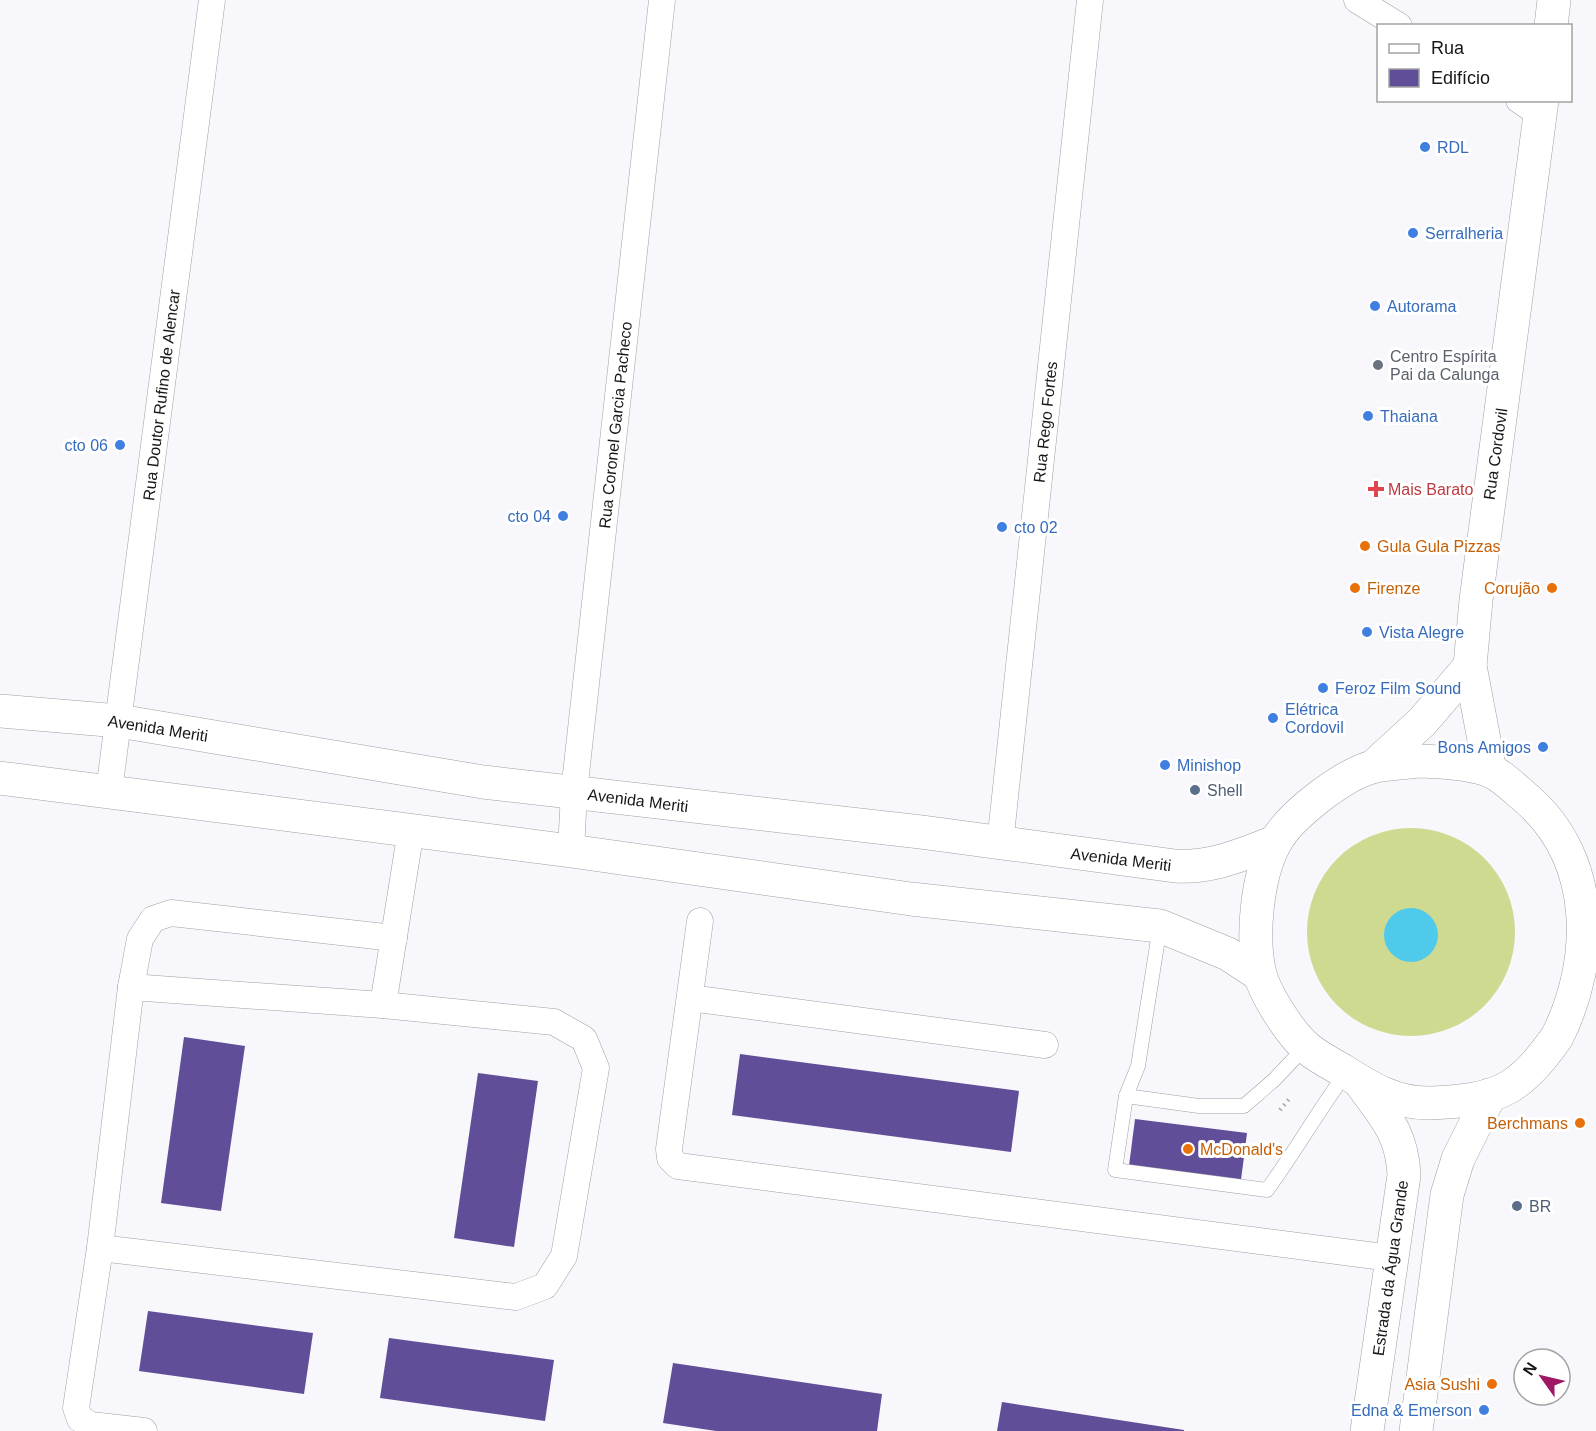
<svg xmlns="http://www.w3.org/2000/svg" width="1596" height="1431" font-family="Arial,sans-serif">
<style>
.green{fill:#cdda8f}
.water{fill:#50caeb}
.building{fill:#614e98}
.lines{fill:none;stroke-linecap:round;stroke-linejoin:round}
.lane-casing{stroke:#a09fa2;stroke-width:15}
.street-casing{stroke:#a09fa2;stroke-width:27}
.secondary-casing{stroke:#a09fa2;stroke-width:34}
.primary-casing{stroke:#a09fa2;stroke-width:34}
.path{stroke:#a2a1a4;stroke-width:4;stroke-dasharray:1.5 4.5;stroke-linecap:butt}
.lane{stroke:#fff;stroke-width:14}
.street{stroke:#fff;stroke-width:26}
.secondary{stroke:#fff;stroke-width:33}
.primary{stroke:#fff;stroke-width:33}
.shop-dot{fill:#3f7fe0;stroke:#fff;stroke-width:2}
.worship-dot{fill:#6b7280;stroke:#fff;stroke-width:2}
.health-dot{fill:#e0444e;stroke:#fff;stroke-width:2}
.food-dot{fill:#e8710a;stroke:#fff;stroke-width:2}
.service-dot{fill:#5c6f8a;stroke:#fff;stroke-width:2}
.labels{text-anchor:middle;stroke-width:6;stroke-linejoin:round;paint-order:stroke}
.shop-label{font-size:16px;fill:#366cbe;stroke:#fff;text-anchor:start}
.worship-label{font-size:16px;fill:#5b616d;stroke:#fff;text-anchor:start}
.street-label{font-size:16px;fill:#181718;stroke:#fff}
.health-label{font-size:16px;fill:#be3a42;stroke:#fff;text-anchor:start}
.food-label{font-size:16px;fill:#c56008;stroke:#fff;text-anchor:start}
.service-label{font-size:16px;fill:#4e5e75;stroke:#fff;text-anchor:start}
</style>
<rect width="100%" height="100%" fill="#f8f7fb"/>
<circle class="green" cx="1411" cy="932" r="104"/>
<circle class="water" cx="1411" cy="935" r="27"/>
<g class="building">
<path d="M184 1037 245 1046 221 1211 161 1203Z"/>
<path d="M740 1054 1019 1091 1011 1152 732 1115Z"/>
<path d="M478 1073 538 1081 514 1247 454 1238Z"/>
<path d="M1135 1119 1247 1133 1241 1180 1129 1166Z"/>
<path d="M148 1311 313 1333 304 1394 139 1371Z"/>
<path d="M389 1338 554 1360 545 1421 380 1398Z"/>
<path d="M673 1363 882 1394 877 1431H716L663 1423Z"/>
<path d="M1002 1402 1184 1430V1431H997Z"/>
</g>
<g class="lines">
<defs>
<g id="lane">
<path d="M1160 926 1138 1066 1126 1096 1199 1106H1244L1275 1079 1306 1046"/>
<path d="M1126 1096 1115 1170 1267 1190C1295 1152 1318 1111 1346 1073"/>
</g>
<g id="street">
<path d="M1357 0 1399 26"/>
<path d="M1519 100 1540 114"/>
<path d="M109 791 212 0"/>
<path d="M1000 844 1090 0"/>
<path d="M571 851 574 792 662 0"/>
<path d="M700 921 669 1149 670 1158 678 1166 1391 1258"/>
<path d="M131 987 383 1005 554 1022 584 1039 596 1068 564 1256 545 1286 516 1297 100 1248Z"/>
<path d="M131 987 140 939 153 919 171 913 394 938"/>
<path d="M690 998 1045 1045"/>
<path d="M383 1005 411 830"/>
<path d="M100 1248 76 1408 80 1419 91 1425 144 1431"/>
</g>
<g id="secondary">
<path d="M1551 26 1554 0"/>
<path d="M1374 766 1422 722 1470 666"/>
<path d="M1490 771 1470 666 1476 600 1542 100"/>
<path d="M1360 1082C1384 1116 1402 1132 1404 1175L1367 1431"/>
<path d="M1416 1431 1447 1195 1458 1159 1490 1095"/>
</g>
<g id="primary">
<path d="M0 711 119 721 483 782 921 832 1175 866C1213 868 1240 855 1275 842"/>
<path d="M1419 761C1442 762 1467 763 1488 770 1502 775 1516 790 1527 799 1596 859 1596 959 1557 1037 1544 1055 1529 1075 1509 1087 1487 1100 1456 1102 1431 1103 1396 1104 1370 1088 1342 1070 1330 1063 1316 1056 1306 1047 1290 1033 1265 994 1260 974 1251 937 1257 876 1275 843 1290 815 1345 773 1376 766 1390 763 1405 763 1419 761Z"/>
<path d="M0 778 571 851 911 899 1160 926 1228 954 1260 975"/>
</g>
</defs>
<use href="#lane" class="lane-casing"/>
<use href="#street" class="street-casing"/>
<use href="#secondary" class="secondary-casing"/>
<use href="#primary" class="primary-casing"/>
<path class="path" d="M1280 1110 1290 1098"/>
<use href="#lane" class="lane"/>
<use href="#street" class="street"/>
<use href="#secondary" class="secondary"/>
<use href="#primary" class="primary"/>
</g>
<g class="shop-dot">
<circle cx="1425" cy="147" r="6"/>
<circle cx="1413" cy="233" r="6"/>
<circle cx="1375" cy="306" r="6"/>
<circle cx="1368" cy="416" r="6"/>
<circle cx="120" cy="445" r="6"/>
<circle cx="563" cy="516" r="6"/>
<circle cx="1002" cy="527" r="6"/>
<circle cx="1367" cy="632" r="6"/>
<circle cx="1323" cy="688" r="6"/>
<circle cx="1273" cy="718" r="6"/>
<circle cx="1543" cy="747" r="6"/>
<circle cx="1165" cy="765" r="6"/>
<circle cx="1484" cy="1410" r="6"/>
</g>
<circle class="worship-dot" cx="1378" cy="365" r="6"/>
<path class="health-dot" d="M1373 480h6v6h6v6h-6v6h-6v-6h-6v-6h6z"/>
<g class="food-dot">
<circle cx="1365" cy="546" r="6"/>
<circle cx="1355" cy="588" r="6"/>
<circle cx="1552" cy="588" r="6"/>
<circle cx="1580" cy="1123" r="6"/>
<circle cx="1188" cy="1149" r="6"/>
<circle cx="1492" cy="1384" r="6"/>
</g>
<g class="service-dot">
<circle cx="1195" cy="790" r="6"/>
<circle cx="1517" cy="1206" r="6"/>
</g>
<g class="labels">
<g class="shop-label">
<text x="1437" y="153">RDL</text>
<text x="1425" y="239">Serralheria</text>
<text x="1387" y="312">Autorama</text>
<text x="1380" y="422">Thaiana</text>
<text x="108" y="451" text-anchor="end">cto 06</text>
<text x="551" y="522" text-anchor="end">cto 04</text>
<text x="1014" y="533">cto 02</text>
<text x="1379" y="638">Vista Alegre</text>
<text x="1335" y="694">Feroz Film Sound</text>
<text x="1285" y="715">Elétrica<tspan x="1285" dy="18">Cordovil</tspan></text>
<text x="1531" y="753" text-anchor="end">Bons Amigos</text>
<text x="1177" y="771">Minishop</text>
<text x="1472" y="1416" text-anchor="end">Edna &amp; Emerson</text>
</g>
<g class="worship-label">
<text x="1390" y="362">Centro Espírita<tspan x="1390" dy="18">Pai da Calunga</tspan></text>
</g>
<g class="street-label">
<text transform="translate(161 395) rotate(-83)" y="6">Rua Doutor Rufino de Alencar</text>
<text transform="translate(1045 422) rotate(-84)" y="6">Rua Rego Fortes</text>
<text transform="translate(615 425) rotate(-84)" y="6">Rua Coronel Garcia Pacheco</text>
<text transform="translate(1495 454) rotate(-82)" y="6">Rua Cordovil</text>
<text transform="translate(158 728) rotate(9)" y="6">Avenida Meriti</text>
<text transform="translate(638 800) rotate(7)" y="6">Avenida Meriti</text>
<text transform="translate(1121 859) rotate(7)" y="6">Avenida Meriti</text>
<text transform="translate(1390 1268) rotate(-82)" y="6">Estrada da Água Grande</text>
</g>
<g class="health-label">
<text x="1388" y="495">Mais Barato</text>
</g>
<g class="food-label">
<text x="1377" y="552">Gula Gula Pizzas</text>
<text x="1367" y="594">Firenze</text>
<text x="1540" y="594" text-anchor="end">Corujão</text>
<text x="1568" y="1129" text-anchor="end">Berchmans</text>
<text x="1200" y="1155">McDonald's</text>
<text x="1480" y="1390" text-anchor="end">Asia Sushi</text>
</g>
<g class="service-label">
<text x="1207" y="796">Shell</text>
<text x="1529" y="1212">BR</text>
</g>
</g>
<rect x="1377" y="24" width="195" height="78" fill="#ffffff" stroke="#a3a2a3" stroke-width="1.5"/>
<rect x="1389" y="44" width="30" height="9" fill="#ffffff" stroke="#a3a2a3" stroke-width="1.5"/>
<text x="1431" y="54" font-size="18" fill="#181718">Rua</text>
<rect x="1389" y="69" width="30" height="18" fill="#614e98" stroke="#a3a2a3" stroke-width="1.5"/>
<text x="1431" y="84" font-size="18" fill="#181718">Edifício</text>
<g transform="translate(1542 1377) rotate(304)"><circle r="28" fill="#ffffff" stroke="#a3a2a3" stroke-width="1.5"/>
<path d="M0-4.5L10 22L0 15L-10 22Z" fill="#9f1866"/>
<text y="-9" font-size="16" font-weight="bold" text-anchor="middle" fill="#181718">N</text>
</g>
</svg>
